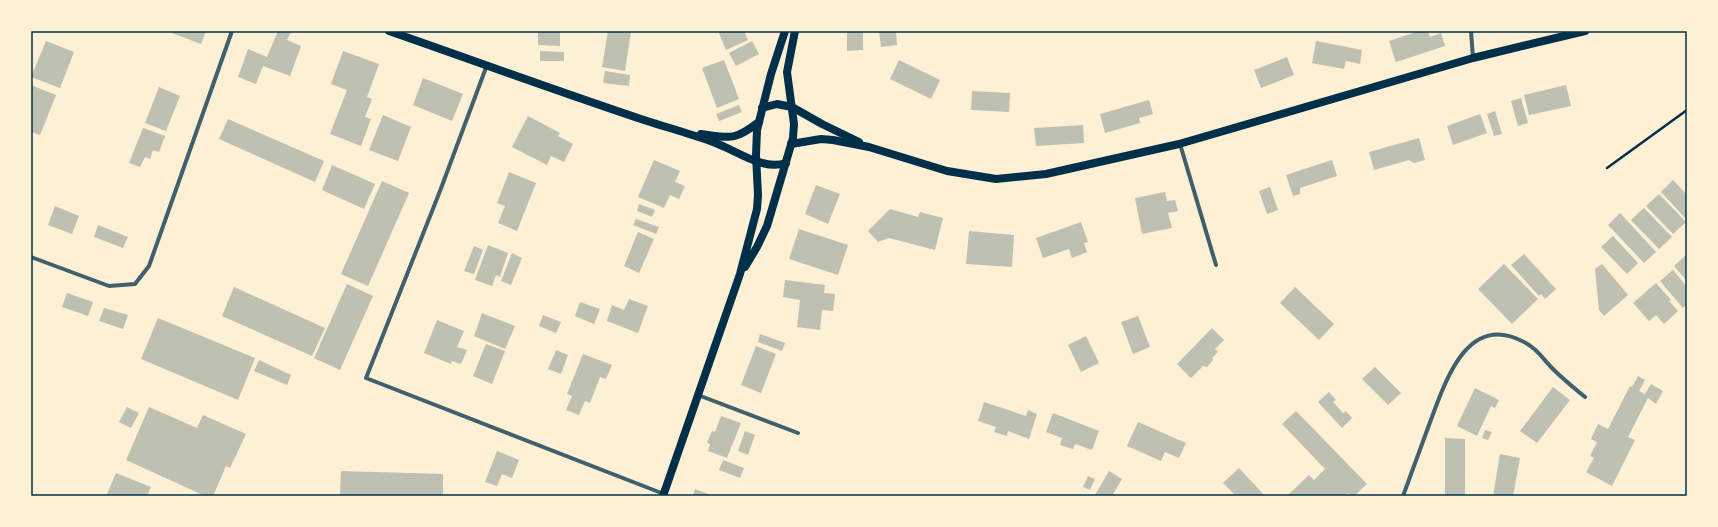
<svg xmlns="http://www.w3.org/2000/svg" width="1718" height="527" font-family="'Fira Sans Condensed',sans-serif">
<style>
.building{fill:#bec0b2}
.lines{fill:none;stroke-linecap:round;stroke-linejoin:round}
.path{stroke:#003049;stroke-width:2.5}
.minor{stroke:#3f606c;stroke-width:4}
.secondary{stroke:#003049;stroke-width:8}
.neatline{fill:none;stroke:#003049;stroke-width:1.5}
</style>
<rect width="100%" height="100%" fill="#fdf0d5"/>
<g class="building">
<path d="M173 31H206L201 44 172 33Z"/>
<path d="M278 31 291 32 287 40 301 46 290 76 263 66 256 84 238 77 248 49 267 57Z"/>
<path d="M538 31H560V46L538 45Z"/>
<path d="M608 31H631L625 71 602 67Z"/>
<path d="M718 31H744L748 40 726 50Z"/>
<path d="M847 31H863V50L847 51Z"/>
<path d="M879 31H896L897 45 881 47Z"/>
<path d="M1419 31H1428L1430 37 1441 33 1445 46 1396 62 1389 41Z"/>
<path d="M46 41 74 52 60 88 31 77Z"/>
<path d="M752 41 759 54 736 66 729 53Z"/>
<path d="M1316 41 1362 50 1360 64 1346 61 1344 69 1312 63Z"/>
<path d="M343 51 379 64 367 97 372 99 365 117 371 119 361 146 330 134 347 90 331 84Z"/>
<path d="M540 51 564 52V61H540Z"/>
<path d="M1287 57 1294 75 1261 88 1254 70Z"/>
<path d="M724 60 739 99 717 108 702 68Z"/>
<path d="M899 60 940 80 931 99 890 79Z"/>
<path d="M605 71 630 75 629 86 603 83Z"/>
<path d="M423 78 463 94 452 121 413 105Z"/>
<path d="M31 85 56 95 40 135 31 132Z"/>
<path d="M1566 85 1571 106 1529 115 1524 95Z"/>
<path d="M159 87 180 96 166 131 145 123Z"/>
<path d="M972 91 1010 93 1009 112 971 110Z"/>
<path d="M1521 98 1528 123 1518 126 1511 101Z"/>
<path d="M1149 100 1153 114 1139 118 1140 123 1105 133 1100 114Z"/>
<path d="M739 105 742 112 719 121 716 114Z"/>
<path d="M1495 111 1502 134 1494 136 1487 114Z"/>
<path d="M1480 114 1487 133 1453 145 1447 126Z"/>
<path d="M383 115 411 127 398 161 369 150Z"/>
<path d="M528 116 560 133 558 136 573 144 564 162 551 156 547 165 512 147Z"/>
<path d="M228 119 324 161 315 182 219 139Z"/>
<path d="M1083 125 1084 143 1036 146 1034 128Z"/>
<path d="M143 128 165 136 159 152 153 150 150 159 145 157 140 167 129 163Z"/>
<path d="M1419 138 1425 160 1414 163 1409 160 1374 170 1369 152Z"/>
<path d="M654 160 680 171 675 182 685 186 679 199 670 195 664 208 638 197Z"/>
<path d="M1332 160 1337 176 1300 188V194L1293 196 1286 175Z"/>
<path d="M332 165 375 184 364 209 322 190Z"/>
<path d="M509 172 536 183 517 231 498 223 505 206 497 203Z"/>
<path d="M1673 180 1687 195V220L1661 192Z"/>
<path d="M382 181 409 193 368 286 341 274Z"/>
<path d="M816 185 840 194 828 224 805 214Z"/>
<path d="M1270 187 1278 210 1267 214 1259 191Z"/>
<path d="M1165 192 1167 201 1175 200 1178 211 1168 213 1172 228 1142 234 1135 198Z"/>
<path d="M1659 194 1686 222 1673 234 1646 206Z"/>
<path d="M639 204 655 210 652 217 637 211Z"/>
<path d="M55 206 79 216 72 234 48 225Z"/>
<path d="M1644 208 1672 237 1659 249 1631 220Z"/>
<path d="M890 209 918 217 920 212 943 218 935 250 889 238 878 242 868 231Z"/>
<path d="M1620 213 1656 252 1644 263 1608 225Z"/>
<path d="M636 219 659 227 656 234 633 225Z"/>
<path d="M1081 222 1088 242 1084 243 1087 252 1072 258 1069 249 1043 258 1036 238Z"/>
<path d="M98 225 128 237 123 248 94 237Z"/>
<path d="M799 229 848 245 838 275 789 259Z"/>
<path d="M969 231 1014 235 1012 267 966 264Z"/>
<path d="M638 232 654 239 639 273 624 266Z"/>
<path d="M1613 236 1638 263 1627 274 1601 247Z"/>
<path d="M488 245 508 253 500 277 496 275 492 286 475 280Z"/>
<path d="M474 246 483 250 474 274 464 271Z"/>
<path d="M512 253 522 258 511 285 501 281Z"/>
<path d="M1524 254 1556 289 1545 299 1541 294 1539 296 1511 265Z"/>
<path d="M1687 254V281L1674 266Z"/>
<path d="M1504 264 1538 299 1512 324 1478 289Z"/>
<path d="M1602 264 1628 295 1604 316 1599 310 1595 269Z"/>
<path d="M1673 270 1687 287V304L1683 308 1660 281Z"/>
<path d="M785 280 825 285 824 293 835 294 833 311 822 310 820 330 797 327 800 300 783 297Z"/>
<path d="M1656 283 1671 300 1669 301 1678 311 1664 324 1656 315 1649 321 1633 303Z"/>
<path d="M347 284 373 296 340 370 314 358Z"/>
<path d="M234 287 325 328 312 356 222 316Z"/>
<path d="M1295 287 1334 324 1319 340 1280 303Z"/>
<path d="M67 293 93 302 88 316 62 307Z"/>
<path d="M629 299 648 306 638 333 607 321 612 305 624 310Z"/>
<path d="M580 302 600 309 594 324 575 316Z"/>
<path d="M104 308 128 315 123 329 99 321Z"/>
<path d="M482 313 515 326 505 349 474 336Z"/>
<path d="M543 315 561 322 556 333 539 326Z"/>
<path d="M1138 316 1150 347 1133 354 1121 322Z"/>
<path d="M158 318 255 358 238 400 141 359Z"/>
<path d="M437 320 464 331 457 347 467 350 461 364 452 361 451 364 424 353Z"/>
<path d="M1212 328 1224 340 1215 349 1218 352 1212 358 1213 360 1207 367 1203 366 1191 378 1177 364Z"/>
<path d="M760 334 785 343 782 351 758 342Z"/>
<path d="M1086 336 1099 363 1081 372 1068 345Z"/>
<path d="M486 344 505 351 492 384 473 376Z"/>
<path d="M756 346 776 354 761 393 741 385Z"/>
<path d="M556 350 568 355 561 374 548 369Z"/>
<path d="M583 354 612 365 606 379 600 377 590 403 585 401 579 415 566 410 572 396 567 394Z"/>
<path d="M259 360 291 375 287 385 254 371Z"/>
<path d="M1375 367 1401 393 1388 405 1362 379Z"/>
<path d="M1638 376 1645 380 1639 391 1645 394 1651 384 1663 391 1656 404 1648 398 1628 437 1635 440 1612 486 1586 472 1594 458 1590 456 1597 442 1591 439 1598 424 1608 429 1630 386 1632 387Z"/>
<path d="M1553 387 1570 400 1537 443 1520 431Z"/>
<path d="M1475 388 1499 400 1495 408 1491 406 1477 436 1457 426Z"/>
<path d="M1329 392 1336 400 1333 402 1343 413 1346 411 1352 418 1342 428 1318 402Z"/>
<path d="M984 402 1026 416 1028 410 1037 414 1029 439 1008 431 1007 436 994 432 996 427 978 421Z"/>
<path d="M127 407 139 413 131 428 119 422Z"/>
<path d="M149 407 197 428 203 415 246 434 230 468 226 466 213 496H205L126 460Z"/>
<path d="M1296 411 1367 484 1354 496H1351L1348 493 1345 496H1287L1309 475 1314 480 1325 469 1282 424Z"/>
<path d="M1053 413 1099 431 1092 450 1075 444 1073 449 1060 445 1062 438 1046 432Z"/>
<path d="M721 416 741 423 727 458 708 451 710 444 707 443 712 431 715 432Z"/>
<path d="M1138 422 1186 443 1179 458 1165 452 1161 461 1127 446Z"/>
<path d="M1485 430 1492 432 1488 440 1482 438Z"/>
<path d="M745 431 755 435 748 455 738 451Z"/>
<path d="M1445 438 1465 439V496H1445Z"/>
<path d="M497 451 519 460 512 478 502 474 497 486 485 482Z"/>
<path d="M1500 454 1520 458 1513 496H1493Z"/>
<path d="M723 460 744 468 740 478 719 470Z"/>
<path d="M1239 468 1265 496H1236L1223 483Z"/>
<path d="M341 471 443 474V496H340Z"/>
<path d="M1109 471 1122 479 1112 496H1097L1095 495Z"/>
<path d="M116 473 151 487 147 496H111L107 494Z"/>
<path d="M1088 476 1095 479 1090 490 1083 487Z"/>
<path d="M695 489 711 495 710 496H693Z"/>
</g>
<g class="lines">
<path class="path" d="M1607 168 1687 110"/>
<g class="minor">
<path d="M1471 31 1473 58"/>
<path d="M487 65 440 191 366 378 664 494"/>
<path d="M1180 144 1216 265"/>
<path d="M31 257 109 286 135 284 149 266 232 31"/>
<path d="M698 395 798 433"/>
<path d="M1403 496C1412 472 1420 449 1429 425 1444 386 1465 312 1522 341 1536 347 1543 359 1553 369 1563 379 1574 388 1585 397"/>
</g>
<g class="secondary">
<path d="M389 31C475 61 560 92 647 121 669 128 691 134 713 142 736 150 762 171 786 163"/>
<path d="M762 108 777 104 792 107 822 124 859 142"/>
<path d="M701 134C731 138 734 141 759 122"/>
<path d="M791 144 821 139 833 140 869 147 947 171 996 179 1046 174 1179 144 1473 58 1585 31"/>
<path d="M745 267 757 247 767 226 793 138 794 124 787 72 795 31"/>
<path d="M663 496 740 274 757 209 758 195 756 155 757 130 771 74 785 31"/>
</g>
</g>
<rect width="1718" height="527" fill="none" stroke="#fdf0d5" stroke-width="64"/>
<rect x="32" y="32" width="1654" height="463" class="neatline"/>
</svg>
